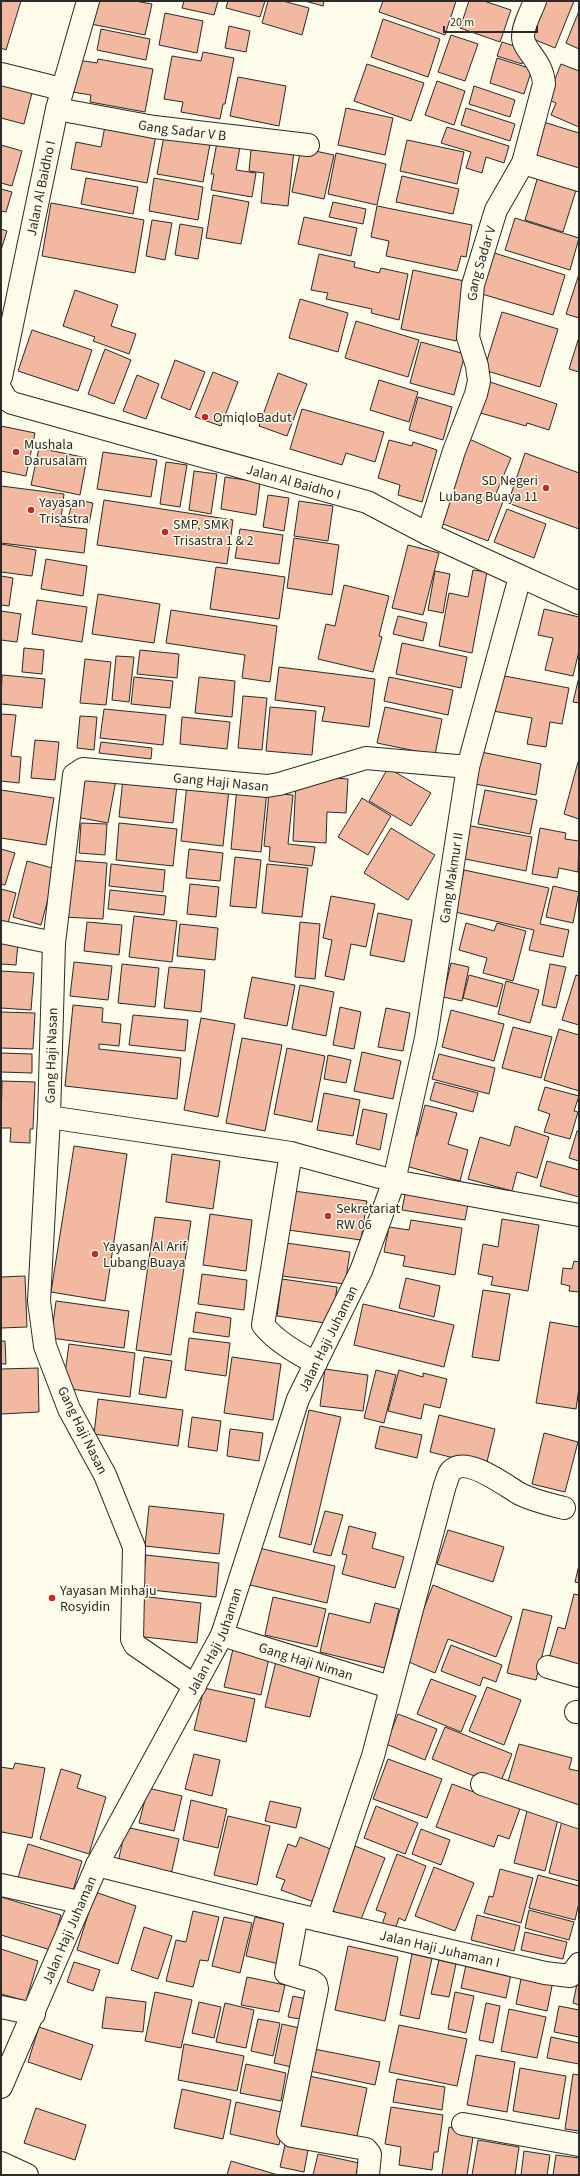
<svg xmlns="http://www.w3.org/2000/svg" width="580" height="2176" font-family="'Source Sans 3',sans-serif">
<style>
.building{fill:#f2b8a0;stroke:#2b2b2b}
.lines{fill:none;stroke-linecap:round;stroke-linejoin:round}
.minor-casing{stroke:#2b2b2b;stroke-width:24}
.tertiary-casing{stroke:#2b2b2b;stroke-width:24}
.minor{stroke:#fdfbea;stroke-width:22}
.tertiary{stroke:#fdfbea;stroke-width:22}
.poi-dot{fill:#c62828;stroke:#fdfbea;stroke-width:1.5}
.labels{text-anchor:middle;stroke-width:3;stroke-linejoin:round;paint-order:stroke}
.street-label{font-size:14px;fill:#2b2b2b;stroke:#fdfbea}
.poi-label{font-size:14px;fill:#2b2b2b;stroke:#fdfbea;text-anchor:start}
</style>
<rect width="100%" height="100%" fill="#fdfbea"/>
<g class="building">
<path d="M1 1H21L6 50 1 48Z"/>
<path d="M95 1H135L152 4 145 35 91 24Z"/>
<path d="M184 1H218L214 15 182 8Z"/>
<path d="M228 1H265L260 17 226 8Z"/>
<path d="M268 1H283L309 8 302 35 262 23Z"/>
<path d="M305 1H324L323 6Z"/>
<path d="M383 1H456L445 35 379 12Z"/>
<path d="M469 1H484L511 10 500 42 460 28Z"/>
<path d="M540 1H574L555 48 526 36Z"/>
<path d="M579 11V49L566 43Z"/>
<path d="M165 13 203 21 197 53 159 45Z"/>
<path d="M383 19 440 39 428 77 371 57Z"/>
<path d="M229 26 250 31 246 52 225 48Z"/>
<path d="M101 29 150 39 146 60 97 50Z"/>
<path d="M451 35 478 44 465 81 438 72Z"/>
<path d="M502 42 527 50 522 64 497 56Z"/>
<path d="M203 52 234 58 225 104H223L220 119 181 112 183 102 164 99 172 56 201 61Z"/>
<path d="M497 58 532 69 524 94 490 83Z"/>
<path d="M98 59 153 69 145 112 90 102 91 95 72 92 78 60 97 63Z"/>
<path d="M367 64 424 83 411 121 354 101Z"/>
<path d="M561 64 579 71V127L551 115 556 103 547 99Z"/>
<path d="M1 76 34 85 24 124 1 118Z"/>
<path d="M238 77 286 86 279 126 230 116Z"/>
<path d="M437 81 465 91 454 125 425 115Z"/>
<path d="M474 86 515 100 510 117 469 104Z"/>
<path d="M346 108 393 118 385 155 338 145Z"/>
<path d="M466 108 515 124 510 141 461 125Z"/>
<path d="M537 120 579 133V169L527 154Z"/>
<path d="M105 126 156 135 147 183 71 169 76 142 101 147Z"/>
<path d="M447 127 509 146 504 163 486 157 482 173 466 168 471 152 441 143Z"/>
<path d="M164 136 210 144 203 182 157 174Z"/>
<path d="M218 137 241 141 236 170 256 173 252 197 211 190 214 174H211Z"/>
<path d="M407 140 464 152 457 184 400 171Z"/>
<path d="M1 145 22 151 12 186 1 183Z"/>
<path d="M301 148 334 155 324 199 292 192Z"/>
<path d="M251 150 294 151 288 206 261 203 264 173 249 171Z"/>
<path d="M336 153 386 164 377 205 328 194Z"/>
<path d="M539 173 578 184 563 232 525 220Z"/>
<path d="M402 176 459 189 453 214 396 202Z"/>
<path d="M86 178 138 187 133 214 81 204Z"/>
<path d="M154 178 203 187 198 220 149 211Z"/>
<path d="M1 189 12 192 6 212 1 211Z"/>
<path d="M213 195 249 202 241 244 206 238Z"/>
<path d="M333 202 366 209 363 224 329 217Z"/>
<path d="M51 203 144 220 135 273 42 256Z"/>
<path d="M377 206 472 225 466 257 461 256 457 271 386 256 389 241 371 237Z"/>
<path d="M304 217 357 228 351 256 298 244Z"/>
<path d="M515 218 579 238 570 270 505 250Z"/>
<path d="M152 220 172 223 165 260 146 256Z"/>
<path d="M180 224 203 228 198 259 175 255Z"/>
<path d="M1 229 7 231 1 250Z"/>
<path d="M488 251 565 275 553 315 475 292Z"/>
<path d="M319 254 355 262 354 267 379 273 381 268 408 274 399 320 371 313 372 309 326 299 328 293 311 290Z"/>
<path d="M413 270 469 282 456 341 401 329Z"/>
<path d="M579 274V318L566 314Z"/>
<path d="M75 290 118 305 111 326 136 334 129 354 93 341 95 337 63 326Z"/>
<path d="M300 299 348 313 338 352 289 338Z"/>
<path d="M502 312 558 329 540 387 484 370Z"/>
<path d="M356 321 419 340 408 377 345 358Z"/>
<path d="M32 330 92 350 78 391 18 371Z"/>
<path d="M579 337V372L569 369Z"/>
<path d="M421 342 465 354 454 395 410 383Z"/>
<path d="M105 349 131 360 114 404 88 394Z"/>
<path d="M175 360 205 372 190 410 161 398Z"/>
<path d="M213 372 238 382 221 426 195 417Z"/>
<path d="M278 373 307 384 287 436 259 426Z"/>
<path d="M137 375 159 384 146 419 123 411Z"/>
<path d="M379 380 418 392 409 422 370 410Z"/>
<path d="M487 381 557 404 549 430 527 423 526 426 477 412Z"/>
<path d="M418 397 452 407 443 440 409 430Z"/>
<path d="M302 409 384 432 375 462 346 453 342 465 290 449Z"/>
<path d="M1 426 35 433 26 476 1 471Z"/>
<path d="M467 438 511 458 495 496 504 499 488 541 438 522Z"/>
<path d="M389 440 412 446 413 442 437 450 422 502 398 495 400 485 378 478Z"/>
<path d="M39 448 87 458 80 495 31 485Z"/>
<path d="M103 452 157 460 151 497 97 489Z"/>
<path d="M525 453 579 473V529L508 503Z"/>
<path d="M166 462 187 465 180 507 160 504Z"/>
<path d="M194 471 217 474 211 514 189 510Z"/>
<path d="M225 477 260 482 256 515 221 509Z"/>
<path d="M1 486 64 494 60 526 87 529 84 553 1 543Z"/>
<path d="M268 495 289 498 284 531 263 527Z"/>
<path d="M73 499 93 503 89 524 68 519Z"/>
<path d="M104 500 233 520 227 564 97 545Z"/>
<path d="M299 501 333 506 328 541 294 536Z"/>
<path d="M507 509 546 524 534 558 494 542Z"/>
<path d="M240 529 283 535 279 564 235 558Z"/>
<path d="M294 538 339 545 332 595 287 588Z"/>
<path d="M1 544 36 550 32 576 1 572Z"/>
<path d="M408 545 439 553 423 615 392 608Z"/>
<path d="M46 559 87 566 83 596 41 589Z"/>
<path d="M216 567 285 577 279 619 210 609Z"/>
<path d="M473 570 487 572 472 653 439 646 449 593 468 597Z"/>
<path d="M435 571 450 574 443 613 428 610Z"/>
<path d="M1 576 13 578 9 606 1 605Z"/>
<path d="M344 585 389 596 379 636 382 637 373 672 318 659 326 624 335 626Z"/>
<path d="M98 594 160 604 154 643 92 634Z"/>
<path d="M37 600 87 607 82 642 32 634Z"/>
<path d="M544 609 579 617V651L573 676 545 670 553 638 538 635Z"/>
<path d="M171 610 277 626 270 682 242 678 245 655 166 643Z"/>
<path d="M1 611 21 614 17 642 1 640Z"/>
<path d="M398 616 427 623 423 641 393 634Z"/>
<path d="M402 643 467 657 461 688 396 674Z"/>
<path d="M24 648 44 650 42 674 22 672Z"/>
<path d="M140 650 179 654 177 678 137 674Z"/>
<path d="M116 656 134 657 129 702 112 700Z"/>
<path d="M85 659 111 662 106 705 80 703Z"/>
<path d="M279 667 375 679 369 727 322 721 325 707 275 700Z"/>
<path d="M2 675 45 679 42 708 1 704Z"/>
<path d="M499 675 569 688 562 724 550 722 546 747 527 744 532 718 493 711Z"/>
<path d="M134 677 173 681 170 708 131 704Z"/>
<path d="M199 677 235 681 232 717 195 713Z"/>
<path d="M389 677 453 690 448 715 384 701Z"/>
<path d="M579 677V703L573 702Z"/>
<path d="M243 696 267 698 262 750 238 748Z"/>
<path d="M270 707 316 711 312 755 266 751Z"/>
<path d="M385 707 442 719 435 755 377 743Z"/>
<path d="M104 709 166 715 163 745 100 738Z"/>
<path d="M1 714 16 715 11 756 21 757 19 783 1 781Z"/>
<path d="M80 716 97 717 94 750 77 748Z"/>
<path d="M182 717 230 722 227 749 180 744Z"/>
<path d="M35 740 59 742 55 780 31 778Z"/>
<path d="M101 742 152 748 151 759 99 753Z"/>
<path d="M481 752 541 764 536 795 475 784Z"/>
<path d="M578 762H579V819L564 814Z"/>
<path d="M388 768 431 793 411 826 369 801Z"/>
<path d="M84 774 116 780 108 823 76 817Z"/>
<path d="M322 777 348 779 346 813 327 812 326 843 293 841 296 779Z"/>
<path d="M123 779 177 785 173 823 119 817Z"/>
<path d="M187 784 229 789 223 846 181 841Z"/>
<path d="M237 787 267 790 261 852 231 849Z"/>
<path d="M1 790 54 798 46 845 1 838Z"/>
<path d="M485 790 537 800 530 834 478 824Z"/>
<path d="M269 793 293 795 288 844 315 847 312 866 269 861 270 847 264 846Z"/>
<path d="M362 798 391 816 368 855 338 837Z"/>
<path d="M81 823 107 824 105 855 79 853Z"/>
<path d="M119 823 177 829 173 866 116 860Z"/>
<path d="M466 825 532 837 526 871 460 858Z"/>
<path d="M391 828 435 855 408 900 364 873Z"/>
<path d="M540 828 566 833 565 839 579 841 578 872 559 868 557 878 532 874Z"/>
<path d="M1 849 15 853 5 885 1 884Z"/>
<path d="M189 849 223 853 220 881 186 878Z"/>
<path d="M235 857 261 860 256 908 230 906Z"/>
<path d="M67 860 107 863 103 919 63 917Z"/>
<path d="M27 861 56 869 41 925 13 917Z"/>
<path d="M111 864 165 870 163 892 109 886Z"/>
<path d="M267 864 308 868 302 917 262 913Z"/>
<path d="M464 870 549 888 540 924 569 930 563 957 529 950 534 930 455 912Z"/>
<path d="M190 884 219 887 216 917 187 914Z"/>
<path d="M553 886 579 892 573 923 546 917Z"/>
<path d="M1 889 16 893 7 927 1 926Z"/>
<path d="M110 890 166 896 164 915 108 909Z"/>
<path d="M331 896 375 904 366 947 351 944 344 980 325 976 332 940 323 938Z"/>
<path d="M378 913 412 920 404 962 370 955Z"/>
<path d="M134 916 177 921 172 962 129 957Z"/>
<path d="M87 922 122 925 119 955 84 951Z"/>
<path d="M300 922 320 924 315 979 295 977Z"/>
<path d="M466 923 494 931 497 923 526 931 513 981 483 973 487 958 459 950Z"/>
<path d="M180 924 218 928 215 960 177 956Z"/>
<path d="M1 942 18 943 16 965 1 964Z"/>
<path d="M74 962 112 966 108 1000 70 996Z"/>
<path d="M451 963 469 967 462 1001 443 997Z"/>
<path d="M122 964 159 968 155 1007 118 1003Z"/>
<path d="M550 964 566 967 556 1008 542 1005Z"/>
<path d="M169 967 205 970 201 1012 164 1008Z"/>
<path d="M1 971 34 973 31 1010 1 1008Z"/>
<path d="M469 975 503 984 497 1007 463 998Z"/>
<path d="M576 975 579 976V1025L562 1020Z"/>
<path d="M252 977 295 985 287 1026 244 1018Z"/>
<path d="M506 981 539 990 530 1023 498 1014Z"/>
<path d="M300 985 334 992 326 1036 292 1029Z"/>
<path d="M73 1005 103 1008 102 1022 121 1024 119 1046 99 1044V1049L181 1058 177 1099 65 1086Z"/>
<path d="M340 1007 361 1012 354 1049 333 1045Z"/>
<path d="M386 1008 410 1013 403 1051 378 1047Z"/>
<path d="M451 1010 504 1024 494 1061 442 1047Z"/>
<path d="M1 1012 35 1013 33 1049 1 1048Z"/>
<path d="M133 1015 188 1020 185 1051 129 1045Z"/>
<path d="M201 1018 235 1024 218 1117 184 1110Z"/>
<path d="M513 1027 552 1037 541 1078 502 1068Z"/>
<path d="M559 1029 579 1035V1091L544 1080Z"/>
<path d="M242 1038 282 1045 265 1131 226 1123Z"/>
<path d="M287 1048 325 1056 312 1122 274 1114Z"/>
<path d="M362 1052 401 1061 393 1099 354 1091Z"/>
<path d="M1 1053 32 1054V1073L1 1072Z"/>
<path d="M439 1054 495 1068 489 1094 432 1079Z"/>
<path d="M328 1055 351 1060 346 1083 324 1079Z"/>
<path d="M2 1081 35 1082 33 1129H30V1143L10 1142 11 1128H1Z"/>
<path d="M435 1082 478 1093 473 1112 430 1100Z"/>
<path d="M545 1087 579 1096 574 1111 578 1112 570 1139 544 1132 550 1114 538 1110Z"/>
<path d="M324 1093 360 1100 353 1136 317 1130Z"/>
<path d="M425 1105 457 1113 448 1144 468 1150 460 1181 402 1165 410 1135 417 1136Z"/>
<path d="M363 1109 387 1114 380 1150 356 1144Z"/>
<path d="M515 1126 549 1137 537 1178 517 1172 512 1191 468 1179 480 1137 510 1146Z"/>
<path d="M577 1131H579V1161L569 1158Z"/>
<path d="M74 1146 127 1154 105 1301 51 1292Z"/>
<path d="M172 1154 220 1161 213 1209 166 1202Z"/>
<path d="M547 1161 579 1170V1197L540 1186Z"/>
<path d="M406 1189 469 1199 465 1220 402 1210Z"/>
<path d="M294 1191 367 1201 361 1240 288 1230Z"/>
<path d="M210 1214 252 1220 246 1271 203 1265Z"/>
<path d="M155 1217 191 1221 171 1355 136 1350Z"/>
<path d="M502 1219 539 1225 528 1291 491 1285 493 1277 478 1274 483 1244 498 1247Z"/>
<path d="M411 1220 462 1228 455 1275 403 1266 405 1256 384 1252 389 1227 409 1230Z"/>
<path d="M279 1242 350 1252 345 1284 274 1275Z"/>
<path d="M574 1261 579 1262V1292L569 1291 570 1286 561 1284 563 1268 572 1269Z"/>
<path d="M202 1274 247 1280 244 1310 198 1304Z"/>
<path d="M25 1276 27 1327 1 1328V1277Z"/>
<path d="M406 1278 440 1286 434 1317 399 1308Z"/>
<path d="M282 1279 337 1287 332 1324 277 1316Z"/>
<path d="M483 1290 510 1294 499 1361 472 1357Z"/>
<path d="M56 1301 129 1311 124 1348 51 1338Z"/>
<path d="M363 1304 454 1325 444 1367 354 1345Z"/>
<path d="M196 1312 231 1318 229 1337 193 1332Z"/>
<path d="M550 1322 579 1327V1388L576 1409 536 1403Z"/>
<path d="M189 1338 230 1343 226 1376 185 1370Z"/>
<path d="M1 1341H5L6 1364H1Z"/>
<path d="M69 1344 135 1353 130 1397 63 1388Z"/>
<path d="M144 1357 172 1361 166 1398 139 1394Z"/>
<path d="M232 1357 281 1364 273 1420 224 1413Z"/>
<path d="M38 1368 39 1412 1 1414V1369Z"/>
<path d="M325 1369 368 1375 363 1411 320 1406Z"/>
<path d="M376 1370 396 1375 384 1423 364 1418Z"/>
<path d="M399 1370 423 1377V1373L447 1379 440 1408 424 1404 421 1419 388 1411Z"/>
<path d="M98 1399 183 1410 178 1446 94 1434Z"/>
<path d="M309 1410 341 1417 311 1545 279 1537Z"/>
<path d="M439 1415 495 1429 486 1466 430 1452Z"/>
<path d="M192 1417 221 1421 217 1451 188 1447Z"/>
<path d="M380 1426 422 1435 417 1458 375 1448Z"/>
<path d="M230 1429 263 1433 259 1461 227 1456Z"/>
<path d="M544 1433 578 1442 565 1492 532 1484Z"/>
<path d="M149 1506 224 1514 219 1554 145 1546Z"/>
<path d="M325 1511 343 1515 331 1556 313 1552Z"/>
<path d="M349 1526 376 1533 372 1548 404 1557 395 1588 342 1574 347 1555 342 1554Z"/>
<path d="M448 1530 504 1547 493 1582 437 1564Z"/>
<path d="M259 1548 335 1566 327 1603 250 1585Z"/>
<path d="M146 1555 219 1563 216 1597 142 1589Z"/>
<path d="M579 1565V1583L575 1582Z"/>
<path d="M433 1585 512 1617 496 1657 448 1639 435 1673 404 1660Z"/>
<path d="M574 1594 579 1595V1671L548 1662 558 1627 565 1629Z"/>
<path d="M140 1596 201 1603 197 1643 136 1636Z"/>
<path d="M273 1597 326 1609 317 1647 265 1635Z"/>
<path d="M375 1603 399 1609 385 1668 320 1652 329 1613 370 1623Z"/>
<path d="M523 1609 552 1616 536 1680 507 1673Z"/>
<path d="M234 1645 270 1653 261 1695 224 1687Z"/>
<path d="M451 1645 502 1665 496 1682 483 1677 480 1686 441 1671Z"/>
<path d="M277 1657 322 1667 310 1717 265 1707Z"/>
<path d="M431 1679 476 1696 461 1732 417 1714Z"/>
<path d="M487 1687 521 1700 504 1745 469 1731Z"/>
<path d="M204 1688 255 1699 246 1742 194 1730Z"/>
<path d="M398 1714 437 1729 425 1760 386 1744Z"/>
<path d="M445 1727 512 1754 499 1786 432 1759Z"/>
<path d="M519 1744 572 1758 569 1769 579 1771V1809L507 1785Z"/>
<path d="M194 1754 220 1760 212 1796 185 1789Z"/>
<path d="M388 1759 442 1779 427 1818 373 1799Z"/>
<path d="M15 1763 45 1768 32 1838 2 1832 1 1835V1767L13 1769Z"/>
<path d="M61 1769 81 1775 77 1788 106 1797 89 1854 40 1839Z"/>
<path d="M452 1784 493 1799 522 1803 509 1839 498 1835 494 1847 436 1827Z"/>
<path d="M148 1788 182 1796 174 1831 139 1823Z"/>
<path d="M191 1800 227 1809 218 1848 183 1840Z"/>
<path d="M270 1801 301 1808 296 1828 265 1821Z"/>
<path d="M529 1803 560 1811 545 1871 514 1863Z"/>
<path d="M376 1806 418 1823 405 1854 364 1838Z"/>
<path d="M228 1816 270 1826 257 1885 214 1875Z"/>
<path d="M563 1817 579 1821V1881L549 1873Z"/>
<path d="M126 1827 179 1839 171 1875 118 1862Z"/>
<path d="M421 1829 450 1840 441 1865 412 1854Z"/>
<path d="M300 1837 333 1850 314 1902 281 1890 285 1880 276 1877 288 1844 296 1847Z"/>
<path d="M28 1844 82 1861 71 1897 17 1881Z"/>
<path d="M355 1846 385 1858 360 1922 330 1910Z"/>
<path d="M397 1854 426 1866 405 1921 399 1918 393 1935 380 1930 386 1913 376 1910Z"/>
<path d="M434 1867 474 1883 455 1931 415 1916Z"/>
<path d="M500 1869 533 1878 521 1923 484 1913 489 1896 493 1897Z"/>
<path d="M538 1875 579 1886V1903L575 1920 529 1908Z"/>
<path d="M95 1892 136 1906 118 1964 77 1950Z"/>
<path d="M1 1897 61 1915 51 1950 1 1935Z"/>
<path d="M529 1910 574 1922 569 1940 525 1928Z"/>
<path d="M193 1911 219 1917 208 1961 200 1960 193 1987 166 1981 176 1940 186 1942Z"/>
<path d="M477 1915 520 1926 514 1951 471 1940Z"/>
<path d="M224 1917 252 1923 240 1973 212 1966Z"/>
<path d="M255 1917 288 1924 279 1964 246 1956Z"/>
<path d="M144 1927 172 1936 158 1979 131 1970Z"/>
<path d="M525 1932 567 1942 563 1959 521 1950Z"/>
<path d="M348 1946 398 1957 385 2021 335 2010Z"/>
<path d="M1 1949 38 1961 26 2001 1 1994Z"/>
<path d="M412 1954 432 1958 419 2019 400 2015Z"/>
<path d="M439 1960 456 1964 449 1997 431 1994Z"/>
<path d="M74 1962 100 1970 93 1991 67 1982Z"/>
<path d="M466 1965 511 1974 506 1998 461 1988Z"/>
<path d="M522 1974 553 1981 547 2011 516 2004Z"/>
<path d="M579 1974V2005L573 2003Z"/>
<path d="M247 1977 285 1985 279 2012 241 2005Z"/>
<path d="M155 1992 192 2000 181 2048 145 2041Z"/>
<path d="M455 1992 474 1996 466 2033 448 2029Z"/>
<path d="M293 1996 310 2000 306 2020 288 2017Z"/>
<path d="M106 1997 146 2002 143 2032 102 2028Z"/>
<path d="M199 2002 221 2007 214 2038 192 2033Z"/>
<path d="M225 2003 254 2010 246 2048 216 2042Z"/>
<path d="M486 2003 500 2006 493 2043 479 2040Z"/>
<path d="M559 2006 579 2010V2037L554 2032Z"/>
<path d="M509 2009 546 2017 537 2058 501 2051Z"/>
<path d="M258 2019 280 2023 273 2056 251 2051Z"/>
<path d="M282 2024 304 2029 296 2068 274 2063Z"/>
<path d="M399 2025 467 2039 457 2086 389 2072Z"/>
<path d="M39 2027 93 2045 81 2080 28 2062Z"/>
<path d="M551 2037 579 2043V2064L547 2058Z"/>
<path d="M184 2044 244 2056 237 2091 178 2080Z"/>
<path d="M309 2048 380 2062 375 2085 305 2070Z"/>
<path d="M476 2055 515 2062 507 2112 467 2105Z"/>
<path d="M246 2064 286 2073 281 2101 240 2093Z"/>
<path d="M520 2068 566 2076 559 2119 513 2111Z"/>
<path d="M573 2074 579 2075V2131L565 2129Z"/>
<path d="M304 2075 367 2088 356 2141 292 2128Z"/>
<path d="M397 2079 445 2087 442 2110 393 2102Z"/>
<path d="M182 2089 231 2100 223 2139 174 2128Z"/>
<path d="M236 2102 286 2113 279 2145 230 2134Z"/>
<path d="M391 2107 443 2115 438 2152H434L432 2170 399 2165 401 2147 385 2144Z"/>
<path d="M36 2108 86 2125 75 2160 24 2143Z"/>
<path d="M449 2127 474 2131 467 2175H442Z"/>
<path d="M478 2140 519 2147 515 2175H472Z"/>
<path d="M285 2145 308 2150 304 2172 280 2167Z"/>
<path d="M524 2151 550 2155 547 2175H521Z"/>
<path d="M318 2154 359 2163 356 2175H313Z"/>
<path d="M556 2155 579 2158V2175H553Z"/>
<path d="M231 2161 278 2175H227Z"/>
</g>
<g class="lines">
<defs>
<g id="minor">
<path d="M1 74 61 89"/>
<path id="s1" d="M57 109 154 127 308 145"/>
<path d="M523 163 579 180"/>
<path id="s2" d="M428 534 454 451 476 394 479 381 477 366 468 337 473 285 496 210 523 163 544 84C543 61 523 50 523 37 523 25 531 12 535 1"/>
<path d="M1 932 54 943"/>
<path d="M49 1117 291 1153 394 1181 579 1215"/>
<path d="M291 1153 263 1325C276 1341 298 1354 316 1363"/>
<path id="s3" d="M222 1635 390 1687"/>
<path d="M548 1667 579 1676"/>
<path id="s4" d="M195 1686 135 1645 132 1639 134 1547 105 1475 69 1409 45 1346 39 1301 49 1117 54 943 74 775 83 769 267 786 279 784 366 758 468 767"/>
<path d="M576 1712H579"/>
<path d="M482 1784 579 1817"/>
<path id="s5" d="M97 1865 297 1915 545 1973 570 1976 579 1964"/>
<path d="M1 1885 79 1902"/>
<path d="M297 1915 286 1973 312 1981 316 1984 317 1989 288 2132 292 2136 366 2149 370 2154 368 2175"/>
<path d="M318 1920 373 1756 445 1485C447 1481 448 1474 451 1471 466 1455 506 1486 520 1494 534 1501 549 1504 564 1508"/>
<path d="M1 2007 34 2014"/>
<path id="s6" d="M1 2087 97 1865 222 1635 298 1399 361 1271 394 1181 426 1038 468 767 520 577"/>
<path d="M463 2124 579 2145"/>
<path d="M1 2163 27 2175"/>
</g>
<g id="tertiary">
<path id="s7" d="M1 377 57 109 88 1"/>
<path id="s8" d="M1 390 6 399 12 403 367 502 428 534 579 603"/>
</g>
</defs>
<use href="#minor" class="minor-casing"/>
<use href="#tertiary" class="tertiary-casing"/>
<use href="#minor" class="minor"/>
<use href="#tertiary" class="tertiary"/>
</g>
<g class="poi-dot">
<circle cx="205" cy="417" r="4"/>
<circle cx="16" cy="452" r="4"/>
<circle cx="546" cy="488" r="4"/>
<circle cx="31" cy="510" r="4"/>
<circle cx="165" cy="532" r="4"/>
<circle cx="328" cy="1216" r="4"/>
<circle cx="95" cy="1254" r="4"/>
<circle cx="52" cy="1598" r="4"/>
</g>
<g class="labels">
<g class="street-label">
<text dy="5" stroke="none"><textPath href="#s1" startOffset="127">Gang Sadar V B</textPath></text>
<text dy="5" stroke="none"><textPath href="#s7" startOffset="193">Jalan Al Baidho I</textPath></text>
<text dy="5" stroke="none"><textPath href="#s2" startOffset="282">Gang Sadar V</textPath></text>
<text dy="5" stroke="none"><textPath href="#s8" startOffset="310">Jalan Al Baidho I</textPath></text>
<text dy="5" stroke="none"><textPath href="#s4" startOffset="1114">Gang Haji Nasan</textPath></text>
<text dy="5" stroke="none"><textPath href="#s6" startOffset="1299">Gang Makmur II</textPath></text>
<text dy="5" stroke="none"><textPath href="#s4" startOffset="683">Gang Haji Nasan</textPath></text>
<text dy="5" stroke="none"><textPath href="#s6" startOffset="819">Jalan Haji Juhaman</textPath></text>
<text transform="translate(83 1430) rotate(64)" y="5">Gang Haji Nasan</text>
<text dy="5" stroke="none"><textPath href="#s6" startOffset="495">Jalan Haji Juhaman</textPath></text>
<text dy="5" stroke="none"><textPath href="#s3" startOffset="88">Gang Haji Niman</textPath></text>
<text dy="5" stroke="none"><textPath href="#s6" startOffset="171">Jalan Haji Juhaman</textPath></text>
<text dy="5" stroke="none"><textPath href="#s5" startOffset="353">Jalan Haji Juhaman I</textPath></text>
</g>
<g class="poi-label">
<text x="213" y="422">OmiqloBadut</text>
<text x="24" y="449">Mushala<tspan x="24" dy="16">Darusalam</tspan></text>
<text x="538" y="485" text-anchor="end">SD Negeri<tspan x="538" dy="16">Lubang Buaya 11</tspan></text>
<text x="39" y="507">Yayasan<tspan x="39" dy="16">Trisastra</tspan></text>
<text x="173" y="529">SMP, SMK<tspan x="173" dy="16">Trisastra 1 &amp; 2</tspan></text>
<text x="336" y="1213">Sekretariat<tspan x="336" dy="16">RW 06</tspan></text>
<text x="103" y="1251">Yayasan Al Arif<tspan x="103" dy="16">Lubang Buaya</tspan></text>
<text x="60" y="1595">Yayasan Minhaju<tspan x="60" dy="16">Rosyidin</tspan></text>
</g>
</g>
<rect width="580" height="2176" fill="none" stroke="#2b2b2b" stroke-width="4"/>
<path d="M444 26v6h93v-6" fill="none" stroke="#2b2b2b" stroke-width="2"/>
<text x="450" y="26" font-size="12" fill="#2b2b2b" stroke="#fdfbea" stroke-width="3" paint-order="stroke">20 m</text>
</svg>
